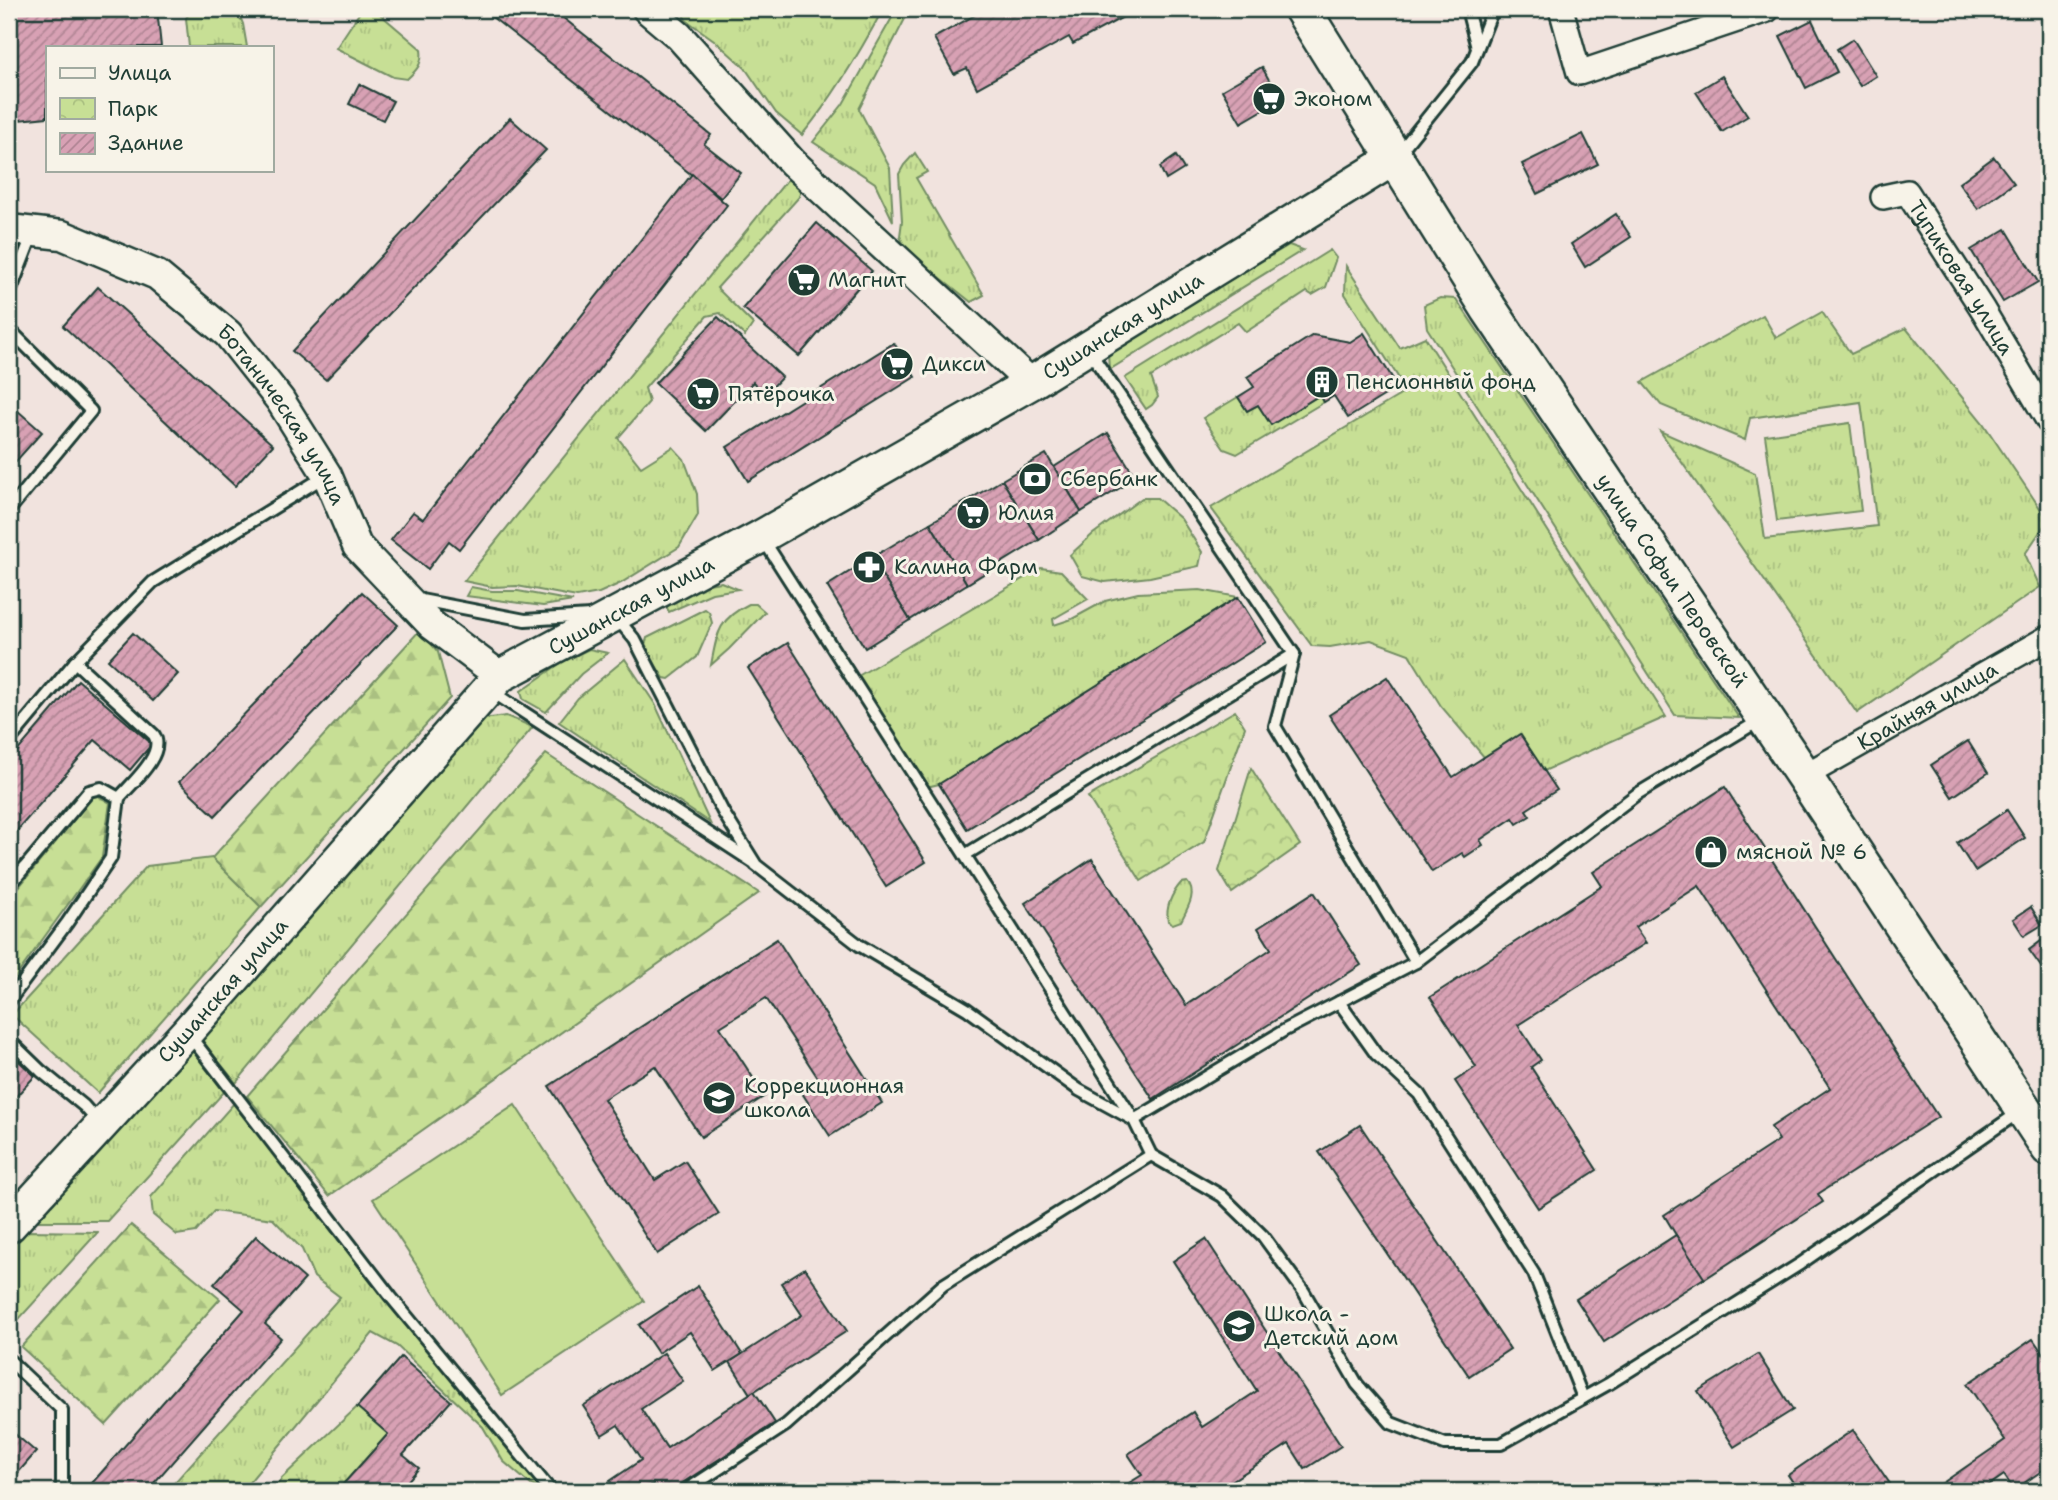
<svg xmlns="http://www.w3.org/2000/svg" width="2058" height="1500" font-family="'Shantell Sans',sans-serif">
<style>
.grass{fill:url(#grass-tufts);stroke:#738e64;stroke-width:2}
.forest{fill:url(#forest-firs);stroke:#738e64;stroke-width:2}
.park{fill:url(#park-crowns);stroke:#738e64;stroke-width:2}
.garden{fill:#c7df95;stroke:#738e64;stroke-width:2}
.building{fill:url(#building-hatch);stroke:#1f3d34;stroke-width:2}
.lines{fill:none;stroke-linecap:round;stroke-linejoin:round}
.service-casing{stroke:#1f3d34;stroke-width:16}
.minor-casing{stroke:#1f3d34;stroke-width:28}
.tertiary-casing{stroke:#1f3d34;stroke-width:33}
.secondary-casing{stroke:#1f3d34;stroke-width:37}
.primary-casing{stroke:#1f3d34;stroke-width:40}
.service{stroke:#f7f3e8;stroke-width:10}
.minor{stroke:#f7f3e8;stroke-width:23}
.tertiary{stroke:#f7f3e8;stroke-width:28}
.secondary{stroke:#f7f3e8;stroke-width:32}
.primary{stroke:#f7f3e8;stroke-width:35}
.labels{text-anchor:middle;stroke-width:6;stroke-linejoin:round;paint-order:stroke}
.poi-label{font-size:21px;fill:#1f3d34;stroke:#f7f3e8;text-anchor:start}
.street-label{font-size:21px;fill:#1f3d34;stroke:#f7f3e8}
</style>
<defs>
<pattern id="grass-tufts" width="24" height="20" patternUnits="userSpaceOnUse" patternTransform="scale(1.75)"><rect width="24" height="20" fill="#c7df95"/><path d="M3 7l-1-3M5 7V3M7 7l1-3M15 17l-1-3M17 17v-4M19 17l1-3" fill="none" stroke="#aac081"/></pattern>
<pattern id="forest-firs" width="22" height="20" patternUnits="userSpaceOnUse" patternTransform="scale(1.75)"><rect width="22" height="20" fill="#c7df95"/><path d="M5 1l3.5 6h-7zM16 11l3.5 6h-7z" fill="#aac081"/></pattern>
<pattern id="park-crowns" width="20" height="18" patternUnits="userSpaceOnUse" patternTransform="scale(1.75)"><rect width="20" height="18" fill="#c7df95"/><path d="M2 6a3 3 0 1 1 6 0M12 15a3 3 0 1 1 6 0" fill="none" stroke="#aac081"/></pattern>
<pattern id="building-hatch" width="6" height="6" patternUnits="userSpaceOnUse" patternTransform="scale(1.75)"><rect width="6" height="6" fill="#d8a1b4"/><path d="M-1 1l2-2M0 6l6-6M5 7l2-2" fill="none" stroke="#af8493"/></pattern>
</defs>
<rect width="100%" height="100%" fill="#f1e3de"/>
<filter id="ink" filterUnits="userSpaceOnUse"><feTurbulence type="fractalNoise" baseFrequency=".0143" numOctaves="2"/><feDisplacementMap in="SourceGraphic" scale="14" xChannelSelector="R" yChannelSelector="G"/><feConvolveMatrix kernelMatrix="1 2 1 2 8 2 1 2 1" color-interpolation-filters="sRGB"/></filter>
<g filter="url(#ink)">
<g class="grass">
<path d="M193 9H237L243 24 247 47H189L186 18Z"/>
<path d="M362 9H374L421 49C423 63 418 69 407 79L393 77 336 48Z"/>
<path d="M680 9H883C859 54 834 96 802 135L776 113 745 68 714 40 686 20Z"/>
<path d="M897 9H910L859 109 890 168 893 221 875 183 813 142 843 104Z"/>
<path d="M915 153 927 172 916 178 984 295 971 302 906 250 900 236 902 221 899 174 904 165Z"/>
<path d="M791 175 801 187 799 197 717 288 753 324 745 336 720 313 707 316 645 388 649 402 618 438 641 467 673 447 684 459 697 494 698 515 679 547 621 583 599 593 577 597 517 586 492 587 464 581Z"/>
<path d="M1289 245 1303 250 1109 370 1108 352Z"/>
<path d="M1330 250 1336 258 1326 287 1312 295 1307 292 1246 332 1238 323 1151 377 1158 397 1152 405 1146 409 1125 378Z"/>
<path d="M1346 266 1400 348 1425 337 1666 717 1544 771 1520 734 1484 757 1441 706 1409 654 1371 640 1330 647 1312 646 1211 508 1407 391 1345 294Z"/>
<path d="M1440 298 1456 299 1739 718 1675 715 1427 328 1424 305Z"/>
<path d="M1822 312 1851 354 1906 328 1983 423 2048 520 2025 554 2040 587 1857 713 1660 431 1755 473 1765 539 1877 526 1861 402 1750 418 1745 440 1661 405 1642 382 1763 315 1776 338Z"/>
<path d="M1320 395 1324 402 1237 454 1224 449 1203 418 1238 397 1247 411 1258 405 1271 425Z"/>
<path d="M1850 423 1861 511 1777 521 1765 435Z"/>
<path d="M1142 498H1157L1181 519 1202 552 1199 566 1150 577 1105 582 1082 576 1070 555 1093 534Z"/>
<path d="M1041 568 1061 571 1088 599 1053 619 1054 625 1072 619 1105 601 1138 593 1200 590 1238 597 939 784 922 788 853 679Z"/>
<path d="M721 582 738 589 712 593 669 612 666 606 695 586Z"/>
<path d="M471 587 492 591H518L573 601 543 606 466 596Z"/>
<path d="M749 604H756L765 612 729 649 711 665C717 634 718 619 749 604Z"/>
<path d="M705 609 709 612 712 623 697 657 669 679 664 678 644 648 647 638Z"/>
<path d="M589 649 608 653 581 674 546 712 523 699 521 691 562 662Z"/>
<path d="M625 659 655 704 710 823 559 722 578 698Z"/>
<path d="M506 716 533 727 236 1083 199 1037 475 720Z"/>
<path d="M212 858 261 907 98 1093 12 1015 147 866Z"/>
<path d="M1187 882C1198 893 1187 909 1181 921L1173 924 1168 921C1165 908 1172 893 1181 883Z"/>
<path d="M191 1049 224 1092 107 1221H30Z"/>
<path d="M234 1103 382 1297 545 1491 531 1485 503 1461 483 1427 397 1346 373 1333 242 1491H167L340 1297 314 1277 302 1249 273 1219 214 1211 196 1232 177 1235 153 1215 151 1197Z"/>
<path d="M26 1231 98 1232 9 1330V1249Z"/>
<path d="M357 1407 388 1434 337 1491H273L282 1478Z"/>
</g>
<g class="forest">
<path d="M420 630 438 652 450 698 261 907 212 858Z"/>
<path d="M546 754 759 893 329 1196 247 1096Z"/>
<path d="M95 794 110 803 102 857 9 986V899Z"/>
<path d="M131 1225 220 1299 106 1425 21 1347Z"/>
</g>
<g class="park">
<path d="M1235 711 1245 727 1204 842 1141 881 1088 797Z"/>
<path d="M1251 768 1300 845 1232 893 1219 871Z"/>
</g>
<path class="garden" d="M515 1105 644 1301 502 1395 373 1199Z"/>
<g class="building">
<path d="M9 9H157L161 47H47V117L9 121Z"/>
<path d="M482 9H552L711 135 704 144 741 173 721 198Z"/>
<path d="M986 9H1138L1073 44 1069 37 977 88 967 68 954 74 934 38Z"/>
<path d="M1812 20 1837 72 1806 88 1780 36Z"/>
<path d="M1853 39 1876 76 1860 86 1837 49Z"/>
<path d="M1262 67 1280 100 1241 123 1222 90Z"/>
<path d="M1722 76 1748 116 1722 132 1696 92Z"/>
<path d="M359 84 393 101 383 120 349 104Z"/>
<path d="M510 118 546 150 326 380 292 351Z"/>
<path d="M1583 134 1598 164 1537 194 1522 164Z"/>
<path d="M1176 156 1184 169 1166 180 1160 167Z"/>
<path d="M1994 157 2014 183 1978 209 1959 183Z"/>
<path d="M692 174 727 205 459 549 449 541 428 569 391 540 413 512 423 519Z"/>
<path d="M1616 214 1631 237 1585 267 1571 244Z"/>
<path d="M817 223 872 271 799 356 743 308Z"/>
<path d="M2006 229 2038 282 2003 302 1971 250Z"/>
<path d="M98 287 273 445 235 486 63 326Z"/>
<path d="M718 317 782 377 765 395 753 382 706 431 655 383Z"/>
<path d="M1364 333 1398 387 1348 418 1334 396 1324 402 1320 395 1271 425 1258 405 1247 411 1238 397 1254 387 1247 377 1313 335 1350 342Z"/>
<path d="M894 343 915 377 748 481 727 447Z"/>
<path d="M9 403 42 432 9 469Z"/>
<path d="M1108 433 1136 478 1081 512 1054 467Z"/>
<path d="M1046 454 1081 512 1039 540 1002 480Z"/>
<path d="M1002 480 1039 540 967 584 930 523Z"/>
<path d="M930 523 967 584 910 620 871 558Z"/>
<path d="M871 558 910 620 865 648 827 586Z"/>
<path d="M362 592 398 625 215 816 179 782Z"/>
<path d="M1238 597 1266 642 967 829 939 784Z"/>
<path d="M133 633 178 674 153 701 108 660Z"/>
<path d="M788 643 926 862 886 887 748 668Z"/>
<path d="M1387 677 1453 777 1520 734 1557 790 1526 810 1530 816 1517 824 1513 818 1480 840 1483 845 1465 857 1462 853 1432 872 1329 715Z"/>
<path d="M78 680 152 744 130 770 95 740 9 840V761Z"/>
<path d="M1968 741 1988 773 1952 797 1931 765Z"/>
<path d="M1725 787 1938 1117 1818 1194 1823 1202 1703 1280 1664 1215 1779 1140 1771 1127 1830 1088 1699 886 1635 927 1646 943 1518 1025 1541 1060 1531 1067 1597 1170 1538 1208 1455 1081 1476 1067 1430 997 1602 886 1593 872Z"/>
<path d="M2007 810 2025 838 1975 871 1957 843Z"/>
<path d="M1092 859 1186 1005 1271 949 1258 928 1314 892 1361 965 1153 1099 1025 903Z"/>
<path d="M2031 907 2042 925 2024 936 2013 919Z"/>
<path d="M2049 935V978L2029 950Z"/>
<path d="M777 939 882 1103 830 1136 800 1090 818 1078 766 998 720 1027 765 1096 701 1137 655 1066 604 1099 655 1180 685 1161 719 1214 657 1254 549 1086Z"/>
<path d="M9 1052 35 1076 9 1104Z"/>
<path d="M1360 1125 1510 1349 1469 1376 1319 1152Z"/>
<path d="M1676 1235 1704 1278 1604 1342 1576 1299Z"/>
<path d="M256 1236 305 1279 265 1324 281 1338 147 1491H85L244 1310 214 1284Z"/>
<path d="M1206 1239 1341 1446 1305 1469 1289 1444 1216 1491H1116L1142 1475 1128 1454 1193 1412 1202 1427 1257 1391 1173 1261Z"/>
<path d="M805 1268 847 1331 750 1394 730 1362 802 1315 781 1283Z"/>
<path d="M698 1286 742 1354 715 1371 690 1332 658 1353 639 1325Z"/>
<path d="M2033 1339 2049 1362V1466L2014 1490 2004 1475 1981 1491H1931L2005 1440 1967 1384Z"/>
<path d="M664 1353 683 1381 641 1409 667 1448 754 1391 775 1423 670 1491H657L653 1484 642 1491H617L610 1481 641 1460 618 1425 602 1435 583 1406Z"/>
<path d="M1758 1354 1793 1410 1734 1447 1698 1391Z"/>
<path d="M401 1357 451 1401 403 1455 419 1468 399 1491H337L388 1434 357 1407Z"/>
<path d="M9 1429 36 1452 9 1483Z"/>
<path d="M1853 1430 1895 1491H1799L1788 1475Z"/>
</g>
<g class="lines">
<defs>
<g id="service">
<path d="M1467 9 1477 48"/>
<path d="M1399 153 1472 62 1493 9"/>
<path d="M9 295 33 233"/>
<path d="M9 329 91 411 10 509 9 508"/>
<path d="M1090 352 1294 654 1275 726 1416 962"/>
<path d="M763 539 1134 1120 1151 1155 1222 1196 1263 1236 1304 1292 1357 1384 1391 1423 1445 1444H1501L1610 1383 1800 1264 2019 1112"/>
<path d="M416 599 525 620 590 616"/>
<path d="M616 617 635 640 723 812 756 865 859 945 967 1009 1079 1090 1134 1120 1285 1030 1416 962 1637 794 1762 719"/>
<path d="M491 691 753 862"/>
<path d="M9 741 75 662"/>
<path d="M965 855 1294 654"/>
<path d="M9 886 89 791 101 788 119 798C131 784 166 754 154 735L75 662 153 582 327 475"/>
<path d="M9 1001 67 923 111 858 119 798"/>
<path d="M1339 1002 1376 1054 1419 1094 1534 1274 1583 1398"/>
<path d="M190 1036 391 1297 551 1491"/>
<path d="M9 1040 41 1071 84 1106 99 1123"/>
<path d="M9 1360 62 1410V1491"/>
<path d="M685 1491 786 1425 943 1285 1151 1155"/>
</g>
<g id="minor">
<path d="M1561 9 1579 73 1767 10"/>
<path id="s1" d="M1883 197 1907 192 1983 310 2049 422"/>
<path id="s2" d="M1804 776 2049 637"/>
</g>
<g id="tertiary">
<path d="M647 9 679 36 792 162 1031 383"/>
<path id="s3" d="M9 229 62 235 157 275 228 334 280 400 327 475 357 546 432 625 500 676"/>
</g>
<g id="secondary">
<path id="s4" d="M9 1226 187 1032 500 676 762 536 1031 383 1395 158"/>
</g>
<g id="primary">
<path id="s5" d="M1302 9 1489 309 1804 776 2049 1148"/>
</g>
</defs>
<use href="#service" class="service-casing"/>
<use href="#minor" class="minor-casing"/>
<use href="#tertiary" class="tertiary-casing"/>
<use href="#secondary" class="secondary-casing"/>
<use href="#primary" class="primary-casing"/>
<use href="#service" class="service"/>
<use href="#minor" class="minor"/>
<use href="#tertiary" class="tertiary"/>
<use href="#secondary" class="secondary"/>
<use href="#primary" class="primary"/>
</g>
</g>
<defs>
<symbol id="supermarket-disc" viewBox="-11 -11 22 22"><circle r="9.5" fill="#1f3d34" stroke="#f7f3e8"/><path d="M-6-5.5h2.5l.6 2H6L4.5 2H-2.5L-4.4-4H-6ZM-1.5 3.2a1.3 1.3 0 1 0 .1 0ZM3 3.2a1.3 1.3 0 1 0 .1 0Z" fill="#fff"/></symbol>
<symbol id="building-disc" viewBox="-11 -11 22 22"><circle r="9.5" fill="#1f3d34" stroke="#f7f3e8"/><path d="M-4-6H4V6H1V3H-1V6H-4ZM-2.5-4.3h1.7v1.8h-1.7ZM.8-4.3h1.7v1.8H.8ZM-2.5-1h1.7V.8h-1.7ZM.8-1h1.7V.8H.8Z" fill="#fff"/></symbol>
<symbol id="bank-disc" viewBox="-11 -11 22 22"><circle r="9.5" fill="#1f3d34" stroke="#f7f3e8"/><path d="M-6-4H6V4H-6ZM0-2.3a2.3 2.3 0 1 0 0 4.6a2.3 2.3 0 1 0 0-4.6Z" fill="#fff"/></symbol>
<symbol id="pharmacy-disc" viewBox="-11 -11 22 22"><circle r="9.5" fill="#1f3d34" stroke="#f7f3e8"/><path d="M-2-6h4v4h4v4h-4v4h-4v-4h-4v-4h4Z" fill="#fff"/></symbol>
<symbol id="shop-disc" viewBox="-11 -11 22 22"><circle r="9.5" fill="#1f3d34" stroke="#f7f3e8"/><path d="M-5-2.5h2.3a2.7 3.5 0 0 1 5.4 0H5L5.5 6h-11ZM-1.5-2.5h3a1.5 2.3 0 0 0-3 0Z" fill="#fff"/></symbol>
<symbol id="school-disc" viewBox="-11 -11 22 22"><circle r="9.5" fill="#1f3d34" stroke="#f7f3e8"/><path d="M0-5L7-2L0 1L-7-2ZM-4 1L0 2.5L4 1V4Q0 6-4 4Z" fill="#fff"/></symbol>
</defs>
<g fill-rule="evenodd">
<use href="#supermarket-disc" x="1250" y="80" width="38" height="38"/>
<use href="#supermarket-disc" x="785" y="261" width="38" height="38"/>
<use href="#supermarket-disc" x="878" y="345" width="38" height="38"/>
<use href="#building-disc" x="1303" y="363" width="38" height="38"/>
<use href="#supermarket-disc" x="684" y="375" width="38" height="38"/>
<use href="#bank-disc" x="1016" y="460" width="38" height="38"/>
<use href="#supermarket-disc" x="954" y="494" width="38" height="38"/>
<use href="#pharmacy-disc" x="850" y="548" width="38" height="38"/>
<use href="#shop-disc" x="1692" y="833" width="38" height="38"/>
<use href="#school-disc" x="700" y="1079" width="38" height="38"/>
<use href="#school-disc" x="1220" y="1307" width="38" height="38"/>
</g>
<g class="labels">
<g class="poi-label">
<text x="1294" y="106">Эконом</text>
<text x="828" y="287">Магнит</text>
<text x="922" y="371">Дикси</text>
<text x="1346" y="389">Пенсионный фонд</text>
<text x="728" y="401">Пятёрочка</text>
<text x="1060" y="486">Сбербанк</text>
<text x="998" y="520">Юлия</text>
<text x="894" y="574">Калина Фарм</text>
<text x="1736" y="859">мясной № 6</text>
<text x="744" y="1093">Коррекционная<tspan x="744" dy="24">школа</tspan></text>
<text x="1264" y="1321">Школа -<tspan x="1264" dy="24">Детский дом</tspan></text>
</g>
<g class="street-label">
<text dy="7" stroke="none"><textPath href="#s1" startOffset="126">Тупиковая улица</textPath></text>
<text dy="7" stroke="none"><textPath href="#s4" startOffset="1452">Сушанская улица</textPath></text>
<text dy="7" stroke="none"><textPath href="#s3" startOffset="346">Ботаническая улица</textPath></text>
<text dy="7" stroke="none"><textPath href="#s5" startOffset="681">улица Софьи Перовской</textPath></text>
<text dy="7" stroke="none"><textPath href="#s4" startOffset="886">Сушанская улица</textPath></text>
<text dy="7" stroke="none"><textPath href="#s2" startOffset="142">Крайняя улица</textPath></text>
<text dy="7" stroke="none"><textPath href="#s4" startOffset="318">Сушанская улица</textPath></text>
</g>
</g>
<rect width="2058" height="1500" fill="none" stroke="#f7f3e8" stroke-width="35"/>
<rect x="18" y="18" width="2023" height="1465" fill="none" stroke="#1f3d34" stroke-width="2.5" filter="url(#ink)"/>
<rect x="46" y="46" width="228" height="126" fill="#f7f3e8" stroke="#a1aaa0" stroke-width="2"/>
<rect x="60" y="68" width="35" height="10" fill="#f7f3e8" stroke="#a1aaa0" stroke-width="2"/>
<text x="108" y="80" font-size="21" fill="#1f3d34">Улица</text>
<rect x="60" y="98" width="35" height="21" fill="url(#park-crowns)" stroke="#a1aaa0" stroke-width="2"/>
<text x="108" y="116" font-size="21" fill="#1f3d34">Парк</text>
<rect x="60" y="133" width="35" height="21" fill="url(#building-hatch)" stroke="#a1aaa0" stroke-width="2"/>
<text x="108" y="150" font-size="21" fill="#1f3d34">Здание</text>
</svg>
